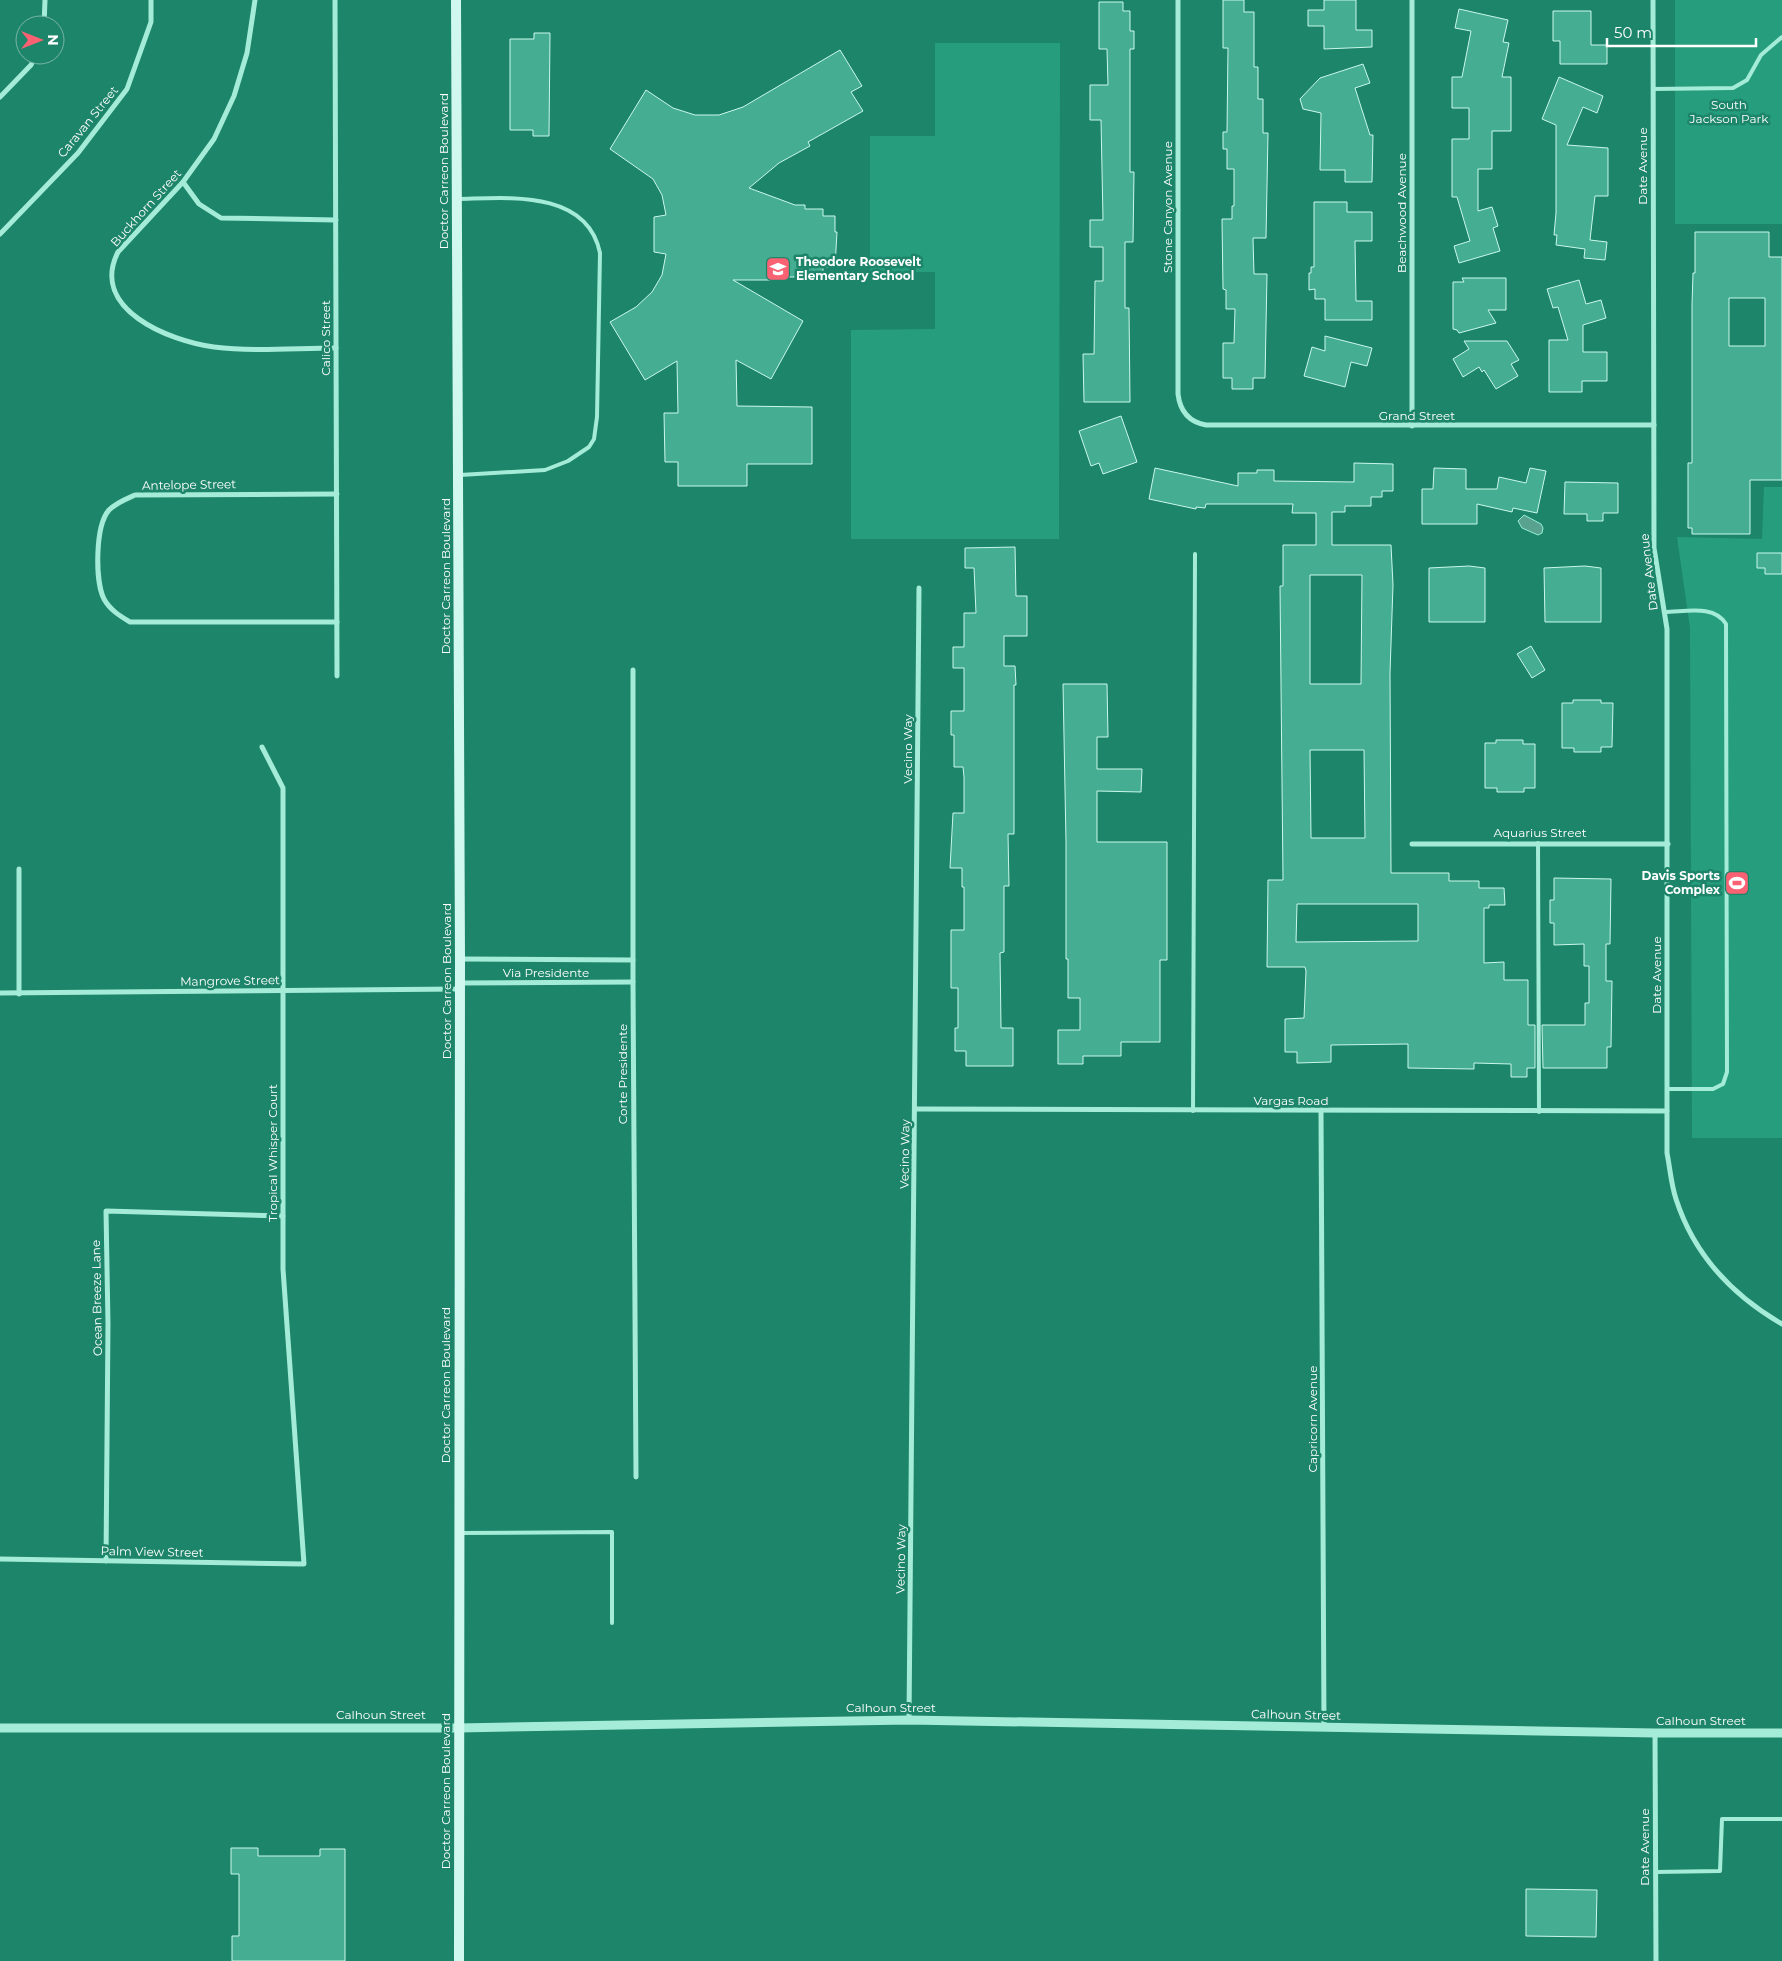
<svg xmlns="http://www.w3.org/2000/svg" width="1782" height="1961" font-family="Montserrat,sans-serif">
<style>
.green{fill:#269e7e}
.water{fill:#58a28f;stroke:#97ecd4}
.building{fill:#45ae92;stroke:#c9f8eb;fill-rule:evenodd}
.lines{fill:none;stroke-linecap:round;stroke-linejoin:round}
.service{stroke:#a4ebd8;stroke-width:4}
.minor{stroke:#a4ebd8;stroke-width:5}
.tertiary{stroke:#a4ebd8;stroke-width:9}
.secondary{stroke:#d0f8ee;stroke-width:10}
.labels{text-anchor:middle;stroke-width:5;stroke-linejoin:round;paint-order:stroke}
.park-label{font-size:12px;fill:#fcfffe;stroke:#1d856a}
.street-label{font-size:12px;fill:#fff;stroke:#1d856a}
.poi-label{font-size:12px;font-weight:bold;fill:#fff;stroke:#1d856a;text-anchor:start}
</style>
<rect width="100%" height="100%" fill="#1d856a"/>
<g class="green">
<rect x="1675" y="0" width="107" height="224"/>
<path d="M935 43H1060L1059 539H851V330L935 329V272H870V136H935Z"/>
<path d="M1764 487H1782V1138H1692L1690 628 1677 537 1762 539Z"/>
</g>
<path class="water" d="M1524 515 1541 524 1543 528 1542 533 1538 535 1522 528 1518 521Z"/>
<g class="building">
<path d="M1223 0H1244V12H1254V67H1258V99H1263V133H1268L1266 238H1253L1254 274H1267L1265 378H1253V389H1232V378H1223V343H1234L1235 309H1226V290L1223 289 1222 219H1232V206H1234V169H1227V149H1223V132H1227L1228 48H1223Z"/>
<path d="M1324 0H1356V30H1372V47L1324 49V26H1308V10H1324Z"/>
<path d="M1099 2H1123V11H1130V31H1134V49H1130V172H1134L1133 242H1125V308H1129L1130 402H1084L1083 354H1094L1095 281H1103V247H1090V220H1103L1101 120H1090V85H1108L1107 49H1099Z"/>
<path d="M1459 9 1508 20 1503 42 1509 43 1502 77H1511V131H1492V169H1478V211L1492 207 1498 226 1493 228 1500 251 1459 263 1454 246 1470 241 1457 197H1452V139H1469V108H1452V77H1462L1471 31 1455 28Z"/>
<path d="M1553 11H1591V45H1607V64H1560V41H1553Z"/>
<path d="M534 33H550L549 136H533V130H510V39H534Z"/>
<path d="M840 50 862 86 851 92 863 111 808 142 810 146 779 163 749 188 795 205H805V209H823V216H835V232H837L835 267H823V273H805L804 277H775V280H733L803 321 771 379 736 360 737 406 812 407V464H747V486H678V462H665L664 413H678L677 361 645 380 610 322 636 307 652 292 662 275 666 254 654 252V217L666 215 662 195 653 179 610 149 646 90 673 108 695 115H719L743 107Z"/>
<path d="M1363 64 1370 83 1355 88 1370 135H1373L1372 182H1345V170H1320L1321 113 1303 109 1300 99 1320 78Z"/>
<path d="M1559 77 1603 96 1597 113 1583 107 1567 145 1608 148V196H1595L1590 240 1607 242 1605 260 1584 258 1585 249 1556 245 1557 235H1554L1556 213V125L1542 119Z"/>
<path d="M1314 202H1347V212H1372V241H1355L1356 301H1372V320H1325V299H1315V289L1309 290V273H1311V267H1314Z"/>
<path d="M1695 232H1769V257H1782V480H1750V534H1692V528H1688V463H1692V305L1693 273H1695ZM1729 298H1765V346H1729Z"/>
<path d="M1462 278H1506V310H1488L1496 323 1459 333 1457 330 1453 329V282H1464Z"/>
<path d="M1579 280 1586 304 1601 300 1606 318 1583 325V352H1607V381H1582V392H1549V340H1568L1558 307 1553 308 1547 289Z"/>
<path d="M1325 336 1372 348 1367 366 1351 362 1345 387 1304 376 1312 347 1325 351Z"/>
<path d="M1464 341H1507L1519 360 1511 364 1518 376 1496 389 1484 370 1482 372 1479 367 1463 377 1453 359 1469 349Z"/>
<path d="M1121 416 1137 462 1103 474 1099 463 1091 466 1079 431Z"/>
<path d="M1354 463 1393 464V491H1382V497H1371V506H1345V512H1332V545H1391L1393 585 1390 673 1391 873H1449V881H1479V888H1504L1505 905H1489V908H1484V963L1504 962V980H1528V1025H1535V1068H1527V1077H1511V1064L1474 1063V1069L1408 1068V1044L1331 1045V1062L1297 1063V1052H1285V1019L1304 1018 1306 971 1305 967H1267L1268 880H1283L1280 586H1283V545H1316V513H1292L1293 504H1206L1205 508 1196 507V509L1149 499 1155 468 1238 486V473H1257V470H1274V481L1354 482ZM1310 575H1362L1361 684H1310ZM1310 750H1364L1365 838H1311ZM1297 904H1418V941L1296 942Z"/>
<path d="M1434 468 1466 469V489H1497L1499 477 1526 483 1530 468 1546 471 1537 513 1513 508 1512 512 1477 504V524H1422V489H1433Z"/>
<path d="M1565 482 1618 483V513H1603V521H1587V514H1564Z"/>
<path d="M1015 547 1016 596H1027V636H1004V666H1015L1016 685H1014V834H1008L1009 886H1004V952L1000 953 1001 1028H1013V1066H966V1051H955V1028H958V988H951V930H964V887H962V868H950L953 813H964V777L963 767H954V735H951V711H964V668H953V647H964V613H976L974 568H965V548Z"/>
<path d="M1757 553H1782V574H1765V568H1757Z"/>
<path d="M1469 566 1485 568V622H1429V568Z"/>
<path d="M1585 566 1601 568V622H1545L1544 568Z"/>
<path d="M1531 646 1545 670 1532 678 1517 654Z"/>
<path d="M1063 684H1107L1108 737H1097V769H1142L1141 792 1097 791V842H1167V960H1160V1042H1121V1056H1083V1064H1058V1030H1080V998H1068V959H1066V842Z"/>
<path d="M1573 700H1601V703H1613L1612 747H1601V752H1574V748H1562V703H1573Z"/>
<path d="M1496 740H1523V744H1535V788H1524V792H1497V788H1485V743H1496Z"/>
<path d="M1554 878 1611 879 1610 944H1606V981H1612L1611 1047H1607V1068H1543L1542 1025H1585V1003H1589V966H1584V944L1554 945V923H1550V900H1554Z"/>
<path d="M231 1848H258V1856H320V1849H345V1961H232V1936H239V1874H231Z"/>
<path d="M1526 1889 1597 1890 1596 1937 1526 1936Z"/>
</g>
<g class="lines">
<g class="service">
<path d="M1653 89 1733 88 1747 80 1761 55 1782 37"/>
<path d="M459 199C507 198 587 189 600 253L597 417 594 439 589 447 568 461 545 470 460 475"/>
<path d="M1664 612C1685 612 1714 604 1726 624L1727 1072 1723 1084 1713 1089H1667"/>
<path d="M1538 843 1539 1112"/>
<path d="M1193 1111 1195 554"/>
<path d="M461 1533 612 1532V1623"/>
<path d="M1656 1872 1720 1871 1722 1819H1782"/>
</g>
<g class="minor">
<path d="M255 0 247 53 234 96 214 139 183 182 118 252C89 309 169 341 214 347 254 352 296 348 336 348"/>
<path d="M335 0 337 676"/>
<path d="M1178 0V394C1180 411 1189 422 1206 425H1654"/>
<path d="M1653 0 1654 548 1667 629V1153C1670 1168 1671 1184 1676 1199 1694 1255 1732 1295 1782 1324"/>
<path d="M44 25 45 0"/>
<path d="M0 97 31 65 36 55"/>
<path d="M183 182 199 204 221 218 336 220"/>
<path d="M0 234 78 153 127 89 151 22V0"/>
<path d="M1412 426V0"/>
<path d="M337 494 135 495C126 499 116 503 109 510 95 526 95 581 104 599 110 610 120 616 130 622H337"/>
<path d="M633 670V982L636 1477"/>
<path d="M1412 844H1668"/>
<path d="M19 869V994"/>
<path d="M460 959 633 960"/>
<path d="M460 983 633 982"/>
<path d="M0 993 460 989"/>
<path d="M916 1109 1667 1111"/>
<path d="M1321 1111 1324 1728"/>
<path d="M0 1559 304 1564 283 1269V788L262 747"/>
<path d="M106 1561 108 1324 106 1211 283 1216"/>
<path d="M909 1720 919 588"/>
<path d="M1655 1733 1656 1961"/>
</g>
<path class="tertiary" d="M0 1728H458L909 1720 1655 1733H1782"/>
<path class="secondary" d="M456 0 460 959 459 1961"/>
</g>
<defs>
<symbol id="school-square" viewBox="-11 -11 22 22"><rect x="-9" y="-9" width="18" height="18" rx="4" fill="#fa6273" stroke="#1d856a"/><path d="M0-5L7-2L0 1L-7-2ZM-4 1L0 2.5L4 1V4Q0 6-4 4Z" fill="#fff"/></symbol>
<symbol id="stadium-square" viewBox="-11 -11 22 22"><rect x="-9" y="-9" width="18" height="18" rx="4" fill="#fa6273" stroke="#1d856a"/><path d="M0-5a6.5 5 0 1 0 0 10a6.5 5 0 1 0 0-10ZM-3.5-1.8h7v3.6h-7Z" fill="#fff"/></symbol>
</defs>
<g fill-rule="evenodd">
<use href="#school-square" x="764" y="255" width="28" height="28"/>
<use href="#stadium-square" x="1723" y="869" width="28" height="28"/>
</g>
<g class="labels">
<g class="park-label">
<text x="1729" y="109">South<tspan x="1729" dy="14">Jackson Park</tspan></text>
</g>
<g class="street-label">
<text transform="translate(88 122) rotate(-51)" y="4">Caravan Street</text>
<text transform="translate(1643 166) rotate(-90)" y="4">Date Avenue</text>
<text transform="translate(444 171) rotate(-90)" y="4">Doctor Carreon Boulevard</text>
<text transform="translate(1168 207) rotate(-90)" y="4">Stone Canyon Avenue</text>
<text transform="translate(146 208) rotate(-48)" y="4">Buckhorn Street</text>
<text transform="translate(1402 213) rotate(-90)" y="4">Beachwood Avenue</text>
<text transform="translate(326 338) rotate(-90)" y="4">Calico Street</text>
<text x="1417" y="420">Grand Street</text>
<text transform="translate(189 485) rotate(-1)" y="4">Antelope Street</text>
<text transform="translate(1649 572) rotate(-97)" y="4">Date Avenue</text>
<text transform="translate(446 576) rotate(-90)" y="4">Doctor Carreon Boulevard</text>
<text transform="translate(908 749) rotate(-90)" y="4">Vecino Way</text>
<text x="1540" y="837">Aquarius Street</text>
<text x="546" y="977">Via Presidente</text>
<text transform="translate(1657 975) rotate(-90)" y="4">Date Avenue</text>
<text transform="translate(230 981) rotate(-1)" y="4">Mangrove Street</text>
<text transform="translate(447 981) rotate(-90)" y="4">Doctor Carreon Boulevard</text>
<text transform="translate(623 1074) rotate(-90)" y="4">Corte Presidente</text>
<text x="1291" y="1105">Vargas Road</text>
<text transform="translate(273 1153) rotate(-90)" y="4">Tropical Whisper Court</text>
<text transform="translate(905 1154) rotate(-89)" y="4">Vecino Way</text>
<text transform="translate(97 1298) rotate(-91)" y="4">Ocean Breeze Lane</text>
<text transform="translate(446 1385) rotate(-90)" y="4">Doctor Carreon Boulevard</text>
<text transform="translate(1313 1419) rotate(-90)" y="4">Capricorn Avenue</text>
<text transform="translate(152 1552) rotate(1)" y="4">Palm View Street</text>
<text transform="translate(901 1559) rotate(-89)" y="4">Vecino Way</text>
<text x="891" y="1712">Calhoun Street</text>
<text x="381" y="1719">Calhoun Street</text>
<text transform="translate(1296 1715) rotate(1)" y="4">Calhoun Street</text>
<text x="1701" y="1725">Calhoun Street</text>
<text transform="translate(446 1791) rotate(-90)" y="4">Doctor Carreon Boulevard</text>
<text transform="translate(1645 1847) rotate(-90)" y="4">Date Avenue</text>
</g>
<g class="poi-label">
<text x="796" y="266">Theodore Roosevelt<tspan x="796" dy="14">Elementary School</tspan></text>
<text x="1720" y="880" text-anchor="end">Davis Sports<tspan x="1720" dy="14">Complex</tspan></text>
</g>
</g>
<g transform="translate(40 40) rotate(90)"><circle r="24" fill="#1d856a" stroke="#77b6a6"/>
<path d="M0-4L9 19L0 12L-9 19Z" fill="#fa6273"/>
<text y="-8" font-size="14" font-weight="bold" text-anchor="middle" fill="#ffffff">N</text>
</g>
<path d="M1607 38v8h149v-8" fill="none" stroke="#ffffff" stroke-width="2.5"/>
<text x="1614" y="38" font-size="15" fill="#ffffff" stroke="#1d856a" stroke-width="4" paint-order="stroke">50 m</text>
</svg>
